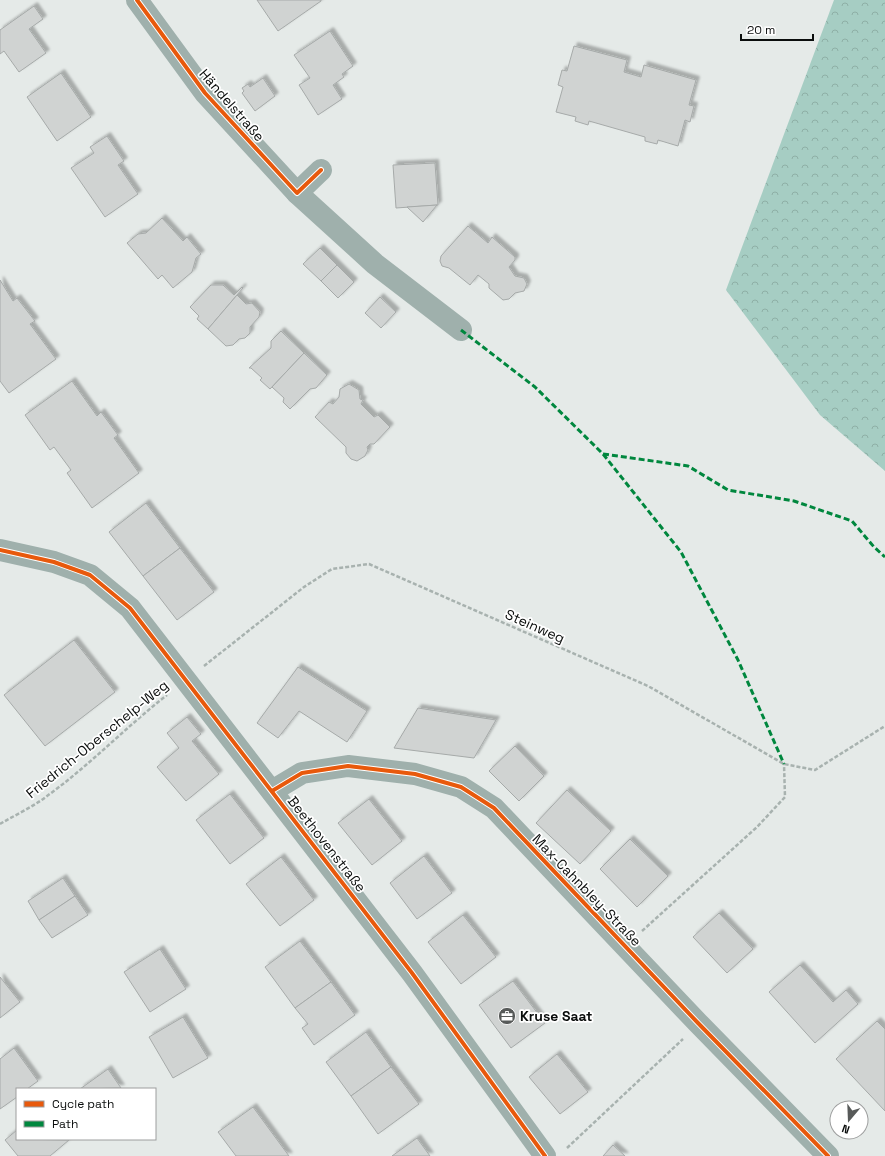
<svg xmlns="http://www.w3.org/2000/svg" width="885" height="1156" font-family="'Space Grotesk',sans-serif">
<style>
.forest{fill:url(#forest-crowns)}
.building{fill:#d0d3d2;stroke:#a6aaa9;filter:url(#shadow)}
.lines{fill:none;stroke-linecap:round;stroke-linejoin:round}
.path{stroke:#a8b2af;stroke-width:2.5;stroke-dasharray:4 2;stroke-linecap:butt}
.minor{stroke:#9fb0ac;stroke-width:22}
.quiet{stroke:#00873e;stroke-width:3;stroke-dasharray:6 3;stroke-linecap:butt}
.cycleway-casing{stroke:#fff;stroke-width:6}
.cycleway{stroke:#e8590c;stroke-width:4}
.labels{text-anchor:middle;stroke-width:3.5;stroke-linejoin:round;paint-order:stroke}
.street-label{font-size:14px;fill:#0a0d0c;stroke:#fff}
.poi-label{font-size:14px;font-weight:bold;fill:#0a0d0c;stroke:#fff;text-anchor:start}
</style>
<defs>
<pattern id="forest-crowns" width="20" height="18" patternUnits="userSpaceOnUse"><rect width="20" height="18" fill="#a6cdc3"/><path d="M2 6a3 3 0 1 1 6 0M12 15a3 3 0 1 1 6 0" fill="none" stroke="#8eafa6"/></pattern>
<filter id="shadow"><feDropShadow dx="3.5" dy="-3.5" stdDeviation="1" flood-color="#0004"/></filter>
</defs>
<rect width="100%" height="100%" fill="#e5eae8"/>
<path class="forest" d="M834 0H885V471L820 415 726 290Z"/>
<g class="building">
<path d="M257 0H321V1L278 31Z"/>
<path d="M34 6 43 19 29 29 46 53 19 72 4 51 0 54V30Z"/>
<path d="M330 31 353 66 342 74 344 77 333 85 342 99 318 115 299 85 310 78 294 55Z"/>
<path d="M574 46 627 60 624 72 641 77 644 65 696 80 689 105 694 106 690 122 685 120 678 146 658 140 657 144 645 141V137L589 121 588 125 575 121 576 117 556 112 563 87 558 85 562 70 567 71Z"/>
<path d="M61 73 91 117 57 141 27 97Z"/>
<path d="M263 78 275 96 255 111 242 93 244 91 242 88 248 84 250 87Z"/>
<path d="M107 136 124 161 118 165 138 194 105 217 71 168 94 153 90 147Z"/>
<path d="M435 163 438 205 396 208 393 165Z"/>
<path d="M437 205 423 222 407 207Z"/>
<path d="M162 218 183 241 187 237 201 254 196 258 192 272 173 288 162 275 158 279 127 243 138 234 146 233Z"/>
<path d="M468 226 488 243 492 237 515 257V260L509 267 515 276 524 278 527 284 524 291 515 293 509 299 503 300 489 288V284L478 275 470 285 449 268 442 266 440 261 441 256Z"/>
<path d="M320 248 337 265 321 281 303 264Z"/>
<path d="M337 265 354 282 338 298 321 281Z"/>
<path d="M0 280 13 301 17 298 35 321 30 324 56 359 9 393 0 381Z"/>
<path d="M211 285H223L234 295 242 287 243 288 208 329 197 319 199 316 190 307Z"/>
<path d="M237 295 246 304 252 303 260 312 259 317 250 327V333L245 338 239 339 233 345 226 346 208 329Z"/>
<path d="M380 297 396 312 381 328 365 313Z"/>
<path d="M281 331 304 353 270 389 260 380 262 378 251 368H249L271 348V341Z"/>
<path d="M304 353 327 375 316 388 310 389 290 409 283 402 284 398 272 387Z"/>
<path d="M72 381 97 416 101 412 118 435 114 438 139 473 92 508 67 473 71 470 54 447 50 450 25 415Z"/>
<path d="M349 384 359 390 360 399 363 400 361 404 374 417 378 415 390 427 374 444H370L367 447 368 450 365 456 357 461 351 459 346 453V447L315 417 329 402 333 404 339 397 340 389Z"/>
<path d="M146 503 180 548 143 576 109 532Z"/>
<path d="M180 548 214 592 177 620 143 576Z"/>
<path d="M74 640 115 692 45 746 4 695Z"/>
<path d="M298 667 367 711 347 742 299 711 278 738 257 723Z"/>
<path d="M418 708 496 720 474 758 394 748Z"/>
<path d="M187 717 201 734 192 741 219 774 186 801 157 767 179 748 167 733Z"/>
<path d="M515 746 544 776 519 801 489 771Z"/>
<path d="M567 790 611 831 580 864 536 823Z"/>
<path d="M230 794 264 838 230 864 196 820Z"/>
<path d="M369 799 402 841 372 865 338 823Z"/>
<path d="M630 839 668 876 637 907 600 869Z"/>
<path d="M424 856 452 893 417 919 390 883Z"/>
<path d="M281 857 314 900 280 926 246 884Z"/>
<path d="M63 878 75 896 39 920 28 901Z"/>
<path d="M75 896 88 915 52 938 39 920Z"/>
<path d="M719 913 753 949 727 973 693 937Z"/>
<path d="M463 915 496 957 461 984 428 942Z"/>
<path d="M300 941 331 982 295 1008 265 967Z"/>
<path d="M160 949 186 989 150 1012 124 972Z"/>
<path d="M800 965 833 1002 846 990 858 1004 815 1043 769 992Z"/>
<path d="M0 977 20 1002 0 1018Z"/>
<path d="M513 981 545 1023 511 1048 479 1005Z"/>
<path d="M331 982 355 1015 314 1045 302 1028 308 1024 295 1008Z"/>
<path d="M183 1017 208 1058 173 1078 149 1037Z"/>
<path d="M877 1021 885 1029V1111L836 1059Z"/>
<path d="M366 1032 391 1067 351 1096 326 1062Z"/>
<path d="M14 1048 38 1081 27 1089H17V1097L0 1109V1059Z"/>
<path d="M557 1054 588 1092 560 1114 529 1077Z"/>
<path d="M391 1067 419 1104 378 1134 351 1096Z"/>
<path d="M108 1069 121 1088 80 1089Z"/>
<path d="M253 1107 289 1156H236L218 1132Z"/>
<path d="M17 1130V1139L69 1140 50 1156H18L5 1140Z"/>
<path d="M417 1138 430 1156H392Z"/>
<path d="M613 1145 625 1156H603Z"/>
</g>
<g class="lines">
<g class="path">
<path d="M204 666 304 587 332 569 369 564 648 686 784 764 815 770 885 726"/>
<path d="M0 824C15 815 33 807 47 796 90 765 126 727 167 695"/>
<path d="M642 931 757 827 785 797 784 764"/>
<path d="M567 1148 683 1039"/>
</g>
<g class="minor">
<path d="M137 0 205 93 297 193 321 170"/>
<path d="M297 193 375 264 461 330"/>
<path d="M0 550 54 562 90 575 130 608 412 973 545 1156"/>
<path d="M272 791 302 773 348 766 415 774 461 787 494 808 698 1023 828 1156"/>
</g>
<g class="quiet">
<path d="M461 330 535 387 603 454 681 552 738 660 784 764"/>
<path d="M603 454 688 466 728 490 794 501 852 521 874 547 885 557"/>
</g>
<defs>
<g id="cycleway">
<path d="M137 0 205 93 297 193 321 170"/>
<path d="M0 550 54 562 90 575 130 608 412 973 545 1156"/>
<path d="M272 791 302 773 348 766 415 774 461 787 494 808 698 1023 828 1156"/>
</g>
</defs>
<use href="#cycleway" class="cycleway-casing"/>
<use href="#cycleway" class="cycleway"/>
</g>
<defs>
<symbol id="office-disc" viewBox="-11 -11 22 22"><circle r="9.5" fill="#575a59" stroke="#fff"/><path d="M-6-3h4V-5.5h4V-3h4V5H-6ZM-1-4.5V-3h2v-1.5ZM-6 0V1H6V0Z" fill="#fff"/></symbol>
</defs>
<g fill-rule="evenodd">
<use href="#office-disc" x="497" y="1006" width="20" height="20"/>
</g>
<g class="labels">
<g class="street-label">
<text transform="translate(232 105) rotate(49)" y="5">Händelstraße</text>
<text transform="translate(535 626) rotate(24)" y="5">Steinweg</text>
<text transform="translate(97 739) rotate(-39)" y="5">Friedrich-Oberschelp-Weg</text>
<text transform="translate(327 844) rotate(52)" y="5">Beethovenstraße</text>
<text transform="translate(587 890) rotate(46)" y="5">Max-Cahnbley-Straße</text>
</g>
<g class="poi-label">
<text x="520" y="1021">Kruse Saat</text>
</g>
</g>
<rect x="16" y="1088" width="140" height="52" fill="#ffffff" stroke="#9d9e9e"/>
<rect x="24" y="1101" width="20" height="6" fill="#e8590c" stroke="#9d9e9e"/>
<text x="52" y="1108" font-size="12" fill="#0a0d0c">Cycle path</text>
<rect x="24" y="1121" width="20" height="6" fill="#00873e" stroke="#9d9e9e"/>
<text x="52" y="1128" font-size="12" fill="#0a0d0c">Path</text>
<g transform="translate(849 1120) rotate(199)"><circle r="19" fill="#ffffff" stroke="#9d9e9e"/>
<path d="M0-3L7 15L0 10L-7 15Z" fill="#575a59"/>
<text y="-6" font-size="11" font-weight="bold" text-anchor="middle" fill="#0a0d0c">N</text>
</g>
<path d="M741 34v6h72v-6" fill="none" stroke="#0a0d0c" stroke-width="2"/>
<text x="747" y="34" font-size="12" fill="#0a0d0c" stroke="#ffffff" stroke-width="3" paint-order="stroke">20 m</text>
</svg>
